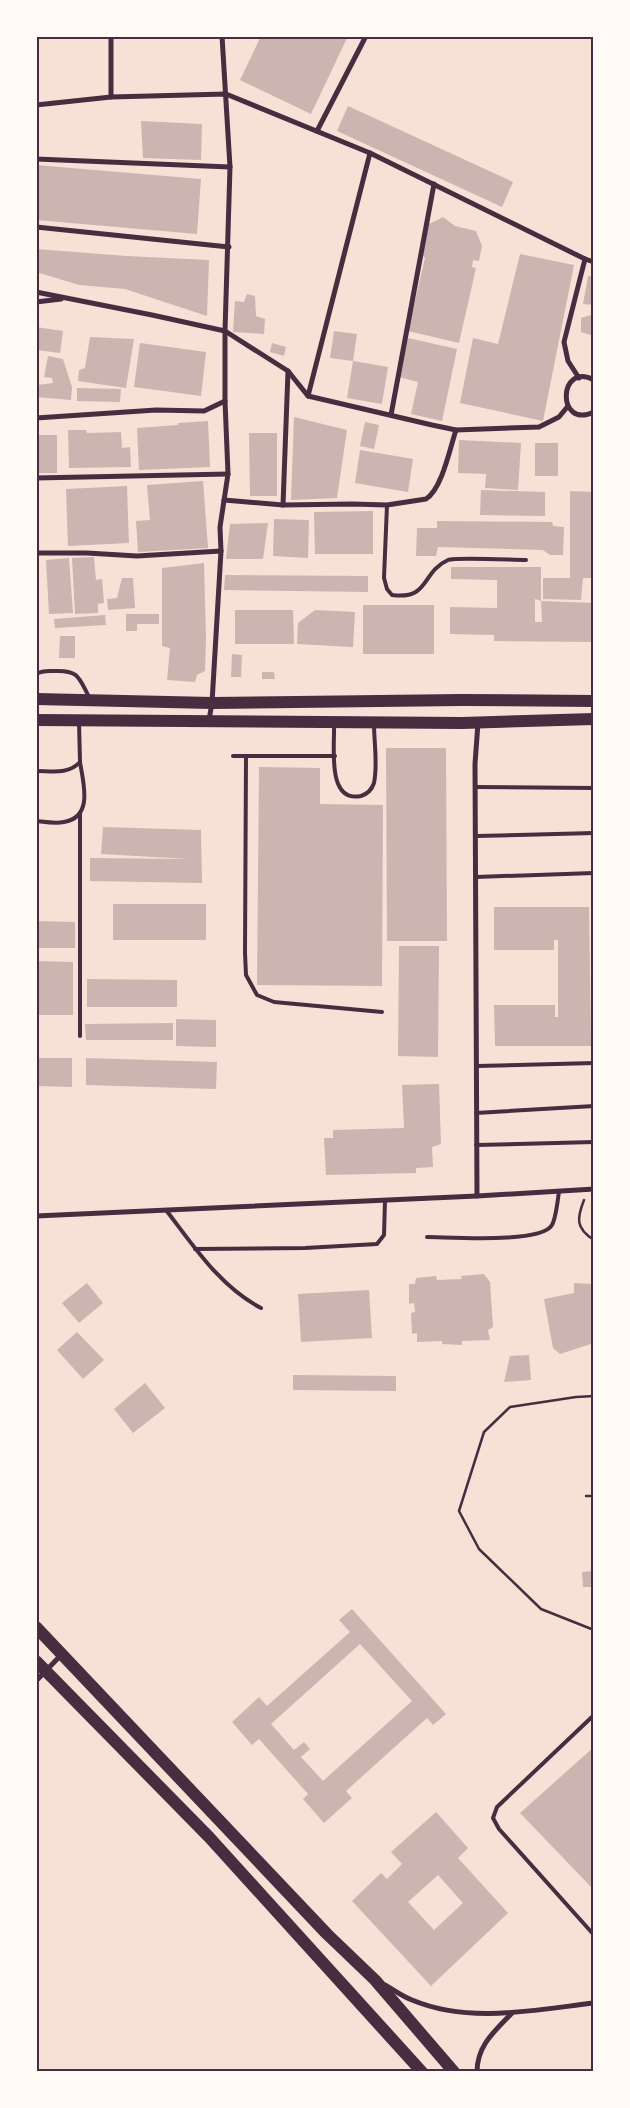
<svg xmlns="http://www.w3.org/2000/svg" width="630" height="2108" font-family="'Roboto Condensed',sans-serif">
<style>
.building{fill:#ccb4b1;fill-rule:evenodd}
.lines{fill:none;stroke-linecap:round;stroke-linejoin:round}
.path{stroke:#4a2c40;stroke-width:2.5}
.service{stroke:#4a2c40;stroke-width:4}
.minor{stroke:#4a2c40;stroke-width:5}
.primary{stroke:#4a2c40;stroke-width:12}
.neatline{fill:none;stroke:#4a2c40;stroke-width:2}
</style>
<rect width="100%" height="100%" fill="#f7e1d7"/>
<g class="building">
<path d="M261 36H348L311 114 240 80Z"/>
<path d="M348 106 513 182 502 207 337 131Z"/>
<path d="M141 121 202 124 201 160 143 158Z"/>
<path d="M36 165 201 179 197 234 36 220Z"/>
<path d="M443 217 455 226 476 231 482 246 479 261 473 260 472 267 476 268 459 343 408 331 425 258 422 254 429 224Z"/>
<path d="M36 249 127 256 209 260 207 316 125 289 79 285 36 272Z"/>
<path d="M520 254 574 265 543 421 460 403 473 338 498 344Z"/>
<path d="M588 276 594 277V305L583 304Z"/>
<path d="M247 294 255 296 256 316 265 319 264 334 233 332 235 301 244 302Z"/>
<path d="M594 314V336L581 332V318Z"/>
<path d="M36 327 63 331 60 353 36 350Z"/>
<path d="M334 331 357 334 353 361 388 367 382 404 347 398 353 361 330 358Z"/>
<path d="M90 337 134 339 126 388 78 381 79 370 85 368Z"/>
<path d="M408 338 457 349 442 421 411 414 418 382 399 377Z"/>
<path d="M140 343 206 352 201 396 134 387Z"/>
<path d="M272 343 286 347 284 356 270 352Z"/>
<path d="M48 356 63 359 72 387 71 400 36 397 37 385 53 383 52 378 44 377Z"/>
<path d="M77 388 121 389 120 402 77 401Z"/>
<path d="M294 417 347 430 337 498 291 500Z"/>
<path d="M208 421 210 467 139 470 137 428 178 425V423Z"/>
<path d="M365 422 379 425 374 449 360 446Z"/>
<path d="M68 430H86L87 433 121 432 122 448 130 447 131 467 69 468Z"/>
<path d="M249 433H277V496H250Z"/>
<rect x="36" y="435" width="21" height="38"/>
<path d="M459 440 521 443 518 490 485 488 486 474 458 473Z"/>
<rect x="535" y="443" width="23" height="33"/>
<path d="M360 450 413 459 408 492 355 483Z"/>
<path d="M203 481 208 548 138 552 136 521 150 520 147 485Z"/>
<path d="M127 486 129 543 68 546 66 489Z"/>
<path d="M481 490 545 492V516L480 515Z"/>
<path d="M570 491 594 492V578H583L581 600 543 599V578H570Z"/>
<path d="M373 511V554H315L314 512Z"/>
<path d="M274 519 309 520 308 558 273 556Z"/>
<path d="M437 521 552 522 553 526 564 527 563 555H550L543 550 438 547 436 556H416L417 528H437Z"/>
<path d="M268 523 263 559H226L230 524Z"/>
<path d="M94 557 96 580 102 579 104 603 98 604V613L75 614 72 558Z"/>
<path d="M69 558 73 613 49 614 46 560Z"/>
<path d="M204 563 206 639 205 671 197 675 195 682 167 680 170 648 162 646V568Z"/>
<path d="M451 567H541V601L535 599V622H542L541 601 594 603V642L494 641V635L450 634V607L497 608V580L451 579Z"/>
<path d="M225 575 368 576V592L224 590Z"/>
<path d="M122 578H133L135 608 108 610 107 599 117 598Z"/>
<rect x="363" y="605" width="71" height="49"/>
<path d="M235 610H293L294 644H235Z"/>
<path d="M315 610 355 612 353 647 297 644 298 623Z"/>
<path d="M126 614H159V624H137V631H126Z"/>
<path d="M105 615 106 625 55 628 54 619Z"/>
<path d="M60 636H75V658H59Z"/>
<path d="M232 654 242 655 241 677H231Z"/>
<path d="M262 672H274L275 679H262Z"/>
<path d="M386 748H446L447 941H387Z"/>
<path d="M259 767 320 768V804L383 805 382 986 257 985Z"/>
<path d="M103 827 201 830 202 883 90 881V858L189 859 101 854Z"/>
<rect x="113" y="904" width="93" height="36"/>
<path d="M494 907H589L591 1046H495L494 1005H555V1017H558V940H554V950H494Z"/>
<path d="M36 921 75 922V948H36Z"/>
<path d="M399 946H439L438 1057 398 1056Z"/>
<path d="M36 961 73 962V1015H36Z"/>
<path d="M87 979 177 980V1007H87Z"/>
<path d="M176 1019 216 1020V1047L176 1046Z"/>
<path d="M173 1023V1040H86L85 1024Z"/>
<path d="M36 1058H72V1087L36 1086Z"/>
<path d="M86 1058 217 1062 216 1089 86 1085Z"/>
<path d="M439 1084 441 1144 432 1147 433 1167 416 1168V1173L326 1175 324 1138H333V1130L404 1128 402 1085Z"/>
<path d="M484 1274 490 1282 493 1327 488 1330 490 1340 462 1341V1345L442 1344V1341L417 1342V1333L412 1334 411 1313 415 1312 414 1303 409 1304V1284H415L416 1278 436 1276 437 1280 462 1279 461 1276Z"/>
<path d="M87 1283 103 1303 79 1323 62 1303Z"/>
<path d="M574 1283 594 1284V1343L560 1354 553 1348 544 1299 574 1293Z"/>
<path d="M369 1290 372 1338 301 1342 298 1294Z"/>
<path d="M77 1332 104 1360 83 1379 57 1350Z"/>
<path d="M529 1355 531 1380 504 1382 510 1356Z"/>
<path d="M293 1375 396 1376V1391L293 1390Z"/>
<path d="M145 1383 165 1408 133 1433 114 1409Z"/>
<path d="M594 1571V1587H583L582 1572Z"/>
<path d="M352 1609 446 1714 433 1725 427 1718 346 1791 352 1798 324 1823 303 1799 308 1794 259 1739 252 1745 232 1722 259 1697 267 1706 350 1632 339 1620ZM360 1644 412 1701 323 1781 301 1757 310 1749 304 1742 294 1750 271 1724Z"/>
<path d="M594 1747V1890L520 1813Z"/>
<path d="M436 1812 468 1848 458 1858 508 1913 431 1986 352 1901 381 1873 387 1879 402 1864 391 1852ZM438 1875 463 1903 434 1930 408 1902Z"/>
</g>
<g class="lines">
<g class="path">
<path d="M584 1200C577 1218 575 1228 594 1240"/>
<path d="M594 1396 576 1397 510 1407 484 1432 459 1511 479 1549 541 1609 594 1630"/>
<path d="M586 1496H594"/>
</g>
<g class="service">
<path d="M387 505 384 578 387 589 392 595C430 600 421 572 448 560 456 557 513 560 526 560"/>
<path d="M36 674C43 670 48 671 55 671 79 670 79 678 89 697"/>
<path d="M334 724C335 745 326 803 361 796 367 794 372 789 374 783 378 764 374 743 374 724"/>
<path d="M233 756H335"/>
<path d="M246 756 245 953 246 975 257 995 274 1002 382 1012"/>
<path d="M36 771C52 771 68 775 80 762L79 722"/>
<path d="M475 787 594 788"/>
<path d="M36 821C45 822 56 824 64 822 94 817 83 782 80 762"/>
<path d="M476 836 594 833"/>
<path d="M476 877 594 873"/>
<path d="M80 1036V813"/>
<path d="M476 1066 594 1063"/>
<path d="M476 1113 594 1106"/>
<path d="M476 1145 594 1142"/>
<path d="M166 1210C193 1245 220 1287 261 1308"/>
<path d="M427 1237C449 1237 541 1244 552 1225 556 1218 558 1199 559 1191"/>
<path d="M195 1249 305 1248 377 1244 384 1235 385 1200"/>
<path d="M594 1715 497 1807 493 1818 499 1829 594 1935"/>
</g>
<g class="minor">
<path d="M111 36V97"/>
<path d="M36 105 111 97 226 94 370 153 585 259 594 262"/>
<path d="M317 131 366 36"/>
<path d="M36 159 230 167"/>
<path d="M36 227 229 247"/>
<path d="M36 292 152 315 225 331 288 371 308 396 432 425 456 430 539 427 559 417 568 406"/>
<path d="M36 302 61 299"/>
<path d="M579 378 568 361 564 342 585 259"/>
<path d="M594 380C558 361 556 430 594 412"/>
<path d="M308 396 370 153"/>
<path d="M391 415 434 184"/>
<path d="M36 418 156 410 204 411 225 401"/>
<path d="M36 478 228 474"/>
<path d="M224 500 283 505 352 504 387 505 426 499C442 489 450 448 456 430"/>
<path d="M283 505 288 371"/>
<path d="M36 553H87L137 556 221 551"/>
<path d="M209 720 212 703 221 551 220 527 228 474 225 401V331L230 167 222 36"/>
<path d="M477 1196 475 764 478 723"/>
<path d="M36 1216 477 1196 594 1189"/>
<path d="M36 1681 62 1654"/>
<path d="M385 1985C394 1990 403 1997 412 2000 469 2024 534 2010 594 2003"/>
<path d="M477 2072C477 2045 495 2031 512 2013"/>
</g>
<g class="primary">
<path d="M36 699 212 703 462 700 594 701"/>
<path d="M36 720 462 723 594 719"/>
<path d="M36 1627 327 1934 375 1980 454 2072"/>
<path d="M36 1661 209 1837 422 2072"/>
</g>
</g>
<rect width="630" height="2108" fill="none" stroke="#fffaf5" stroke-width="75"/>
<rect x="38" y="38" width="554" height="2032" class="neatline"/>
</svg>
